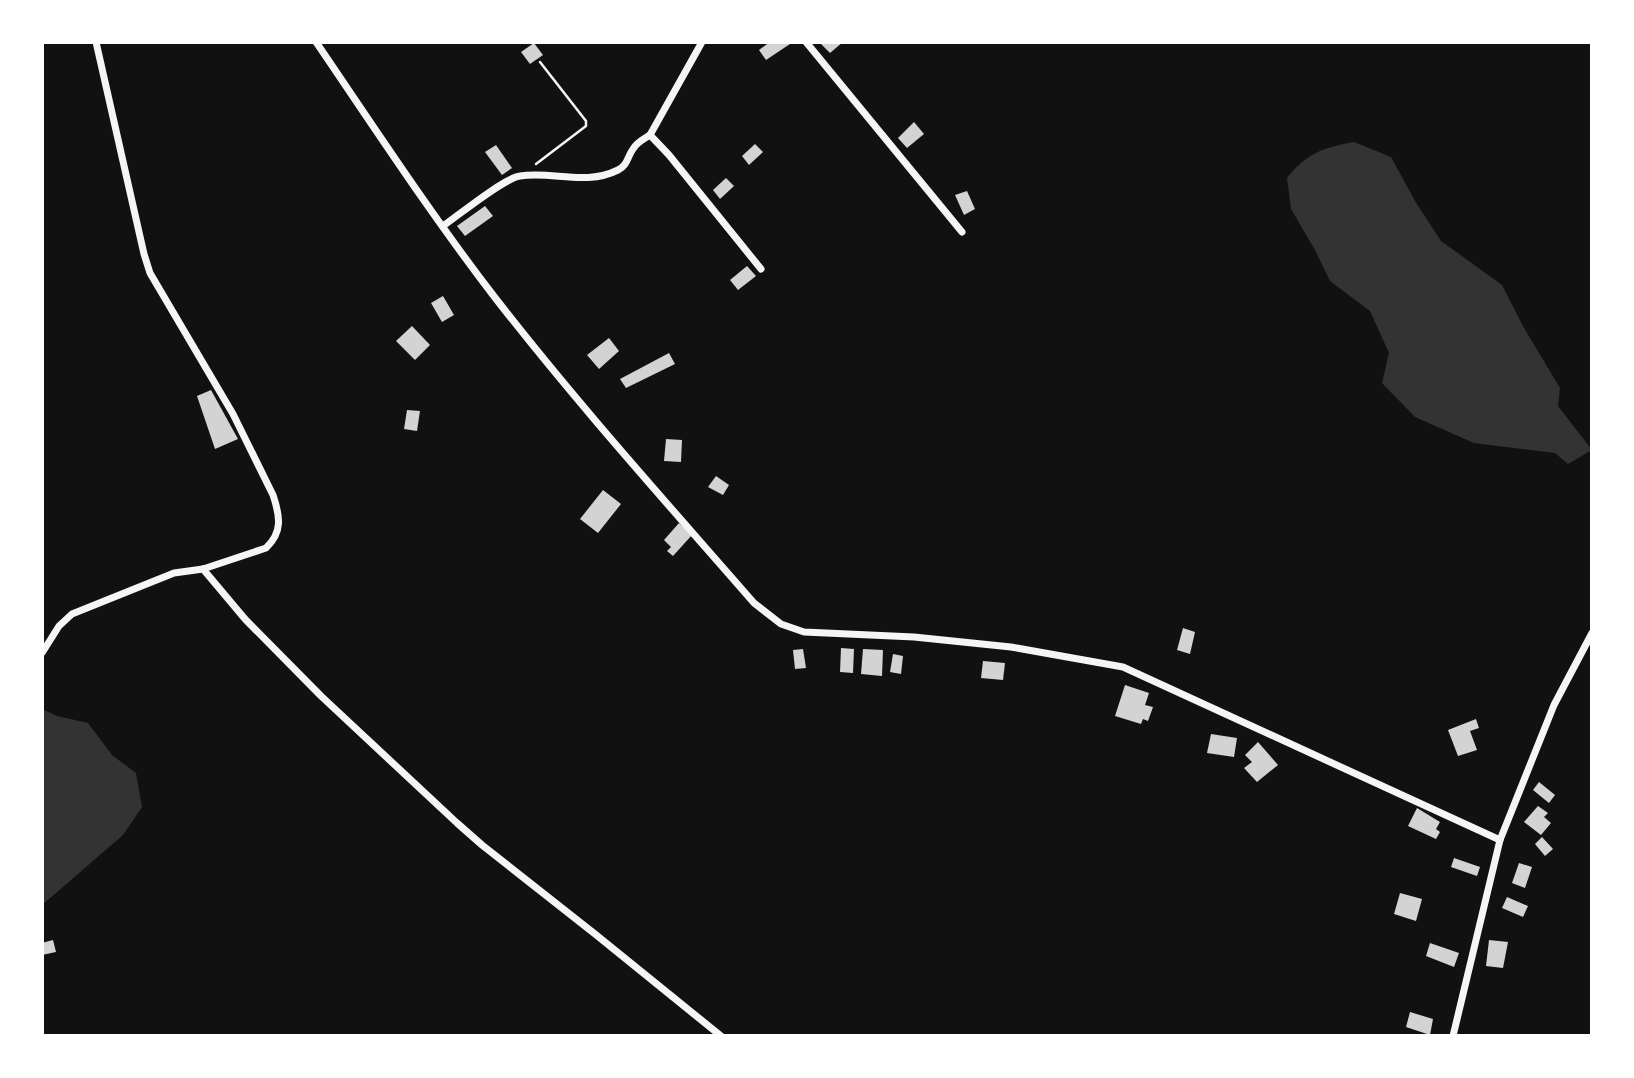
<svg xmlns="http://www.w3.org/2000/svg" width="1634" height="1078" font-family="'Alegreya Sans',sans-serif">
<style>
.water{fill:#333}
.building{fill:#d3d3d3}
.lines{fill:none;stroke-linecap:round;stroke-linejoin:round}
.path{stroke:#f5f5f5;stroke-width:2.5}
.minor{stroke:#f5f5f5;stroke-width:7}
</style>
<rect width="100%" height="100%" fill="#111"/>
<g class="water">
<path d="M1354 142 1391 157 1415 201 1441 241 1502 285 1524 328 1560 388 1558 406 1592 450 1568 464 1555 453 1474 443 1415 417 1382 383 1389 353 1370 311 1330 281 1315 250 1291 209 1287 178C1307 153 1322 148 1354 142Z"/>
<path d="M42 709 57 716 88 723 112 755 136 773 142 807 123 835 42 905Z"/>
</g>
<g class="building">
<path d="M770 42H793L766 60 759 50Z"/>
<path d="M823 42H843L830 53 821 44Z"/>
<path d="M534 43 543 55 530 64 521 52Z"/>
<path d="M914 122 924 134 907 148 898 138Z"/>
<path d="M755 144 763 152 749 165 742 156Z"/>
<path d="M496 145 512 168 502 175 485 152Z"/>
<path d="M726 178 734 186 720 199 713 190Z"/>
<path d="M967 191 975 209 964 215 955 195Z"/>
<path d="M485 206 493 216 465 236 457 226Z"/>
<path d="M747 266 756 276 738 290 730 280Z"/>
<path d="M443 296 454 315 442 322 431 303Z"/>
<path d="M412 326 430 345 415 360 396 341Z"/>
<path d="M609 338 619 351 599 369 587 355Z"/>
<path d="M669 353 675 364 626 388 620 379Z"/>
<path d="M211 390 238 439 215 449 197 396Z"/>
<path d="M407 410 420 411 417 431 404 429Z"/>
<path d="M666 439 682 440 681 462 664 461Z"/>
<path d="M716 476 729 485 723 495 708 487Z"/>
<path d="M603 490 621 504 598 533 580 519Z"/>
<path d="M679 523 692 535 673 556 667 551 671 547 664 540Z"/>
<path d="M1183 628 1195 632 1190 654 1177 650Z"/>
<path d="M841 648 854 649 853 673 840 672Z"/>
<path d="M803 649 806 668 795 669 793 650Z"/>
<path d="M863 649 883 650 882 676 861 674Z"/>
<path d="M893 654 903 656 901 674 890 672Z"/>
<path d="M983 661 1005 663 1003 680 981 678Z"/>
<path d="M1125 685 1149 693 1145 705 1153 707 1148 721 1143 719 1141 724 1115 716Z"/>
<path d="M1476 719 1479 728 1470 731 1477 750 1458 756 1448 730Z"/>
<path d="M1211 734 1237 738 1234 757 1207 753Z"/>
<path d="M1258 742 1278 765 1257 782 1244 768 1252 762 1245 755Z"/>
<path d="M1539 782 1555 795 1549 803 1533 790Z"/>
<path d="M1538 806 1548 813 1544 817 1551 823 1541 835 1524 822Z"/>
<path d="M1417 808 1440 822 1436 829 1440 832 1436 839 1408 826Z"/>
<path d="M1542 837 1553 849 1545 856 1535 844Z"/>
<path d="M1454 858 1480 867 1477 876 1451 867Z"/>
<path d="M1519 863 1532 867 1525 888 1512 883Z"/>
<path d="M1400 893 1422 899 1416 921 1394 914Z"/>
<path d="M1507 897 1528 906 1523 917 1502 908Z"/>
<path d="M53 940 56 952 42 955V943Z"/>
<path d="M1489 940 1508 942 1503 968 1486 966Z"/>
<path d="M1430 943 1459 953 1454 967 1426 956Z"/>
<path d="M1410 1012 1433 1019 1430 1035 1406 1027Z"/>
</g>
<g class="lines">
<path class="path" d="M536 164 586 126V121L540 62"/>
<g class="minor">
<path d="M316 42C374 127 430 213 493 295 575 401 666 502 754 603L781 624 804 632 914 637 1011 647 1123 667 1500 840"/>
<path d="M702 42 650 135 669 155 761 269"/>
<path d="M806 42 962 232"/>
<path d="M443 226C459 215 504 178 520 176 553 171 586 186 618 170 628 165 627 157 633 149 637 142 644 139 650 135"/>
<path d="M203 569 245 619 321 696 457 823 482 845 595 934 721 1036"/>
<path d="M42 653 59 626 72 614 174 573 203 569 266 548C283 532 280 516 273 495L233 414 150 273 144 254 96 42"/>
<path d="M1453 1036 1500 840 1554 705 1592 633"/>
</g>
</g>
<rect width="1634" height="1078" fill="none" stroke="#ffffff" stroke-width="88"/>
</svg>
